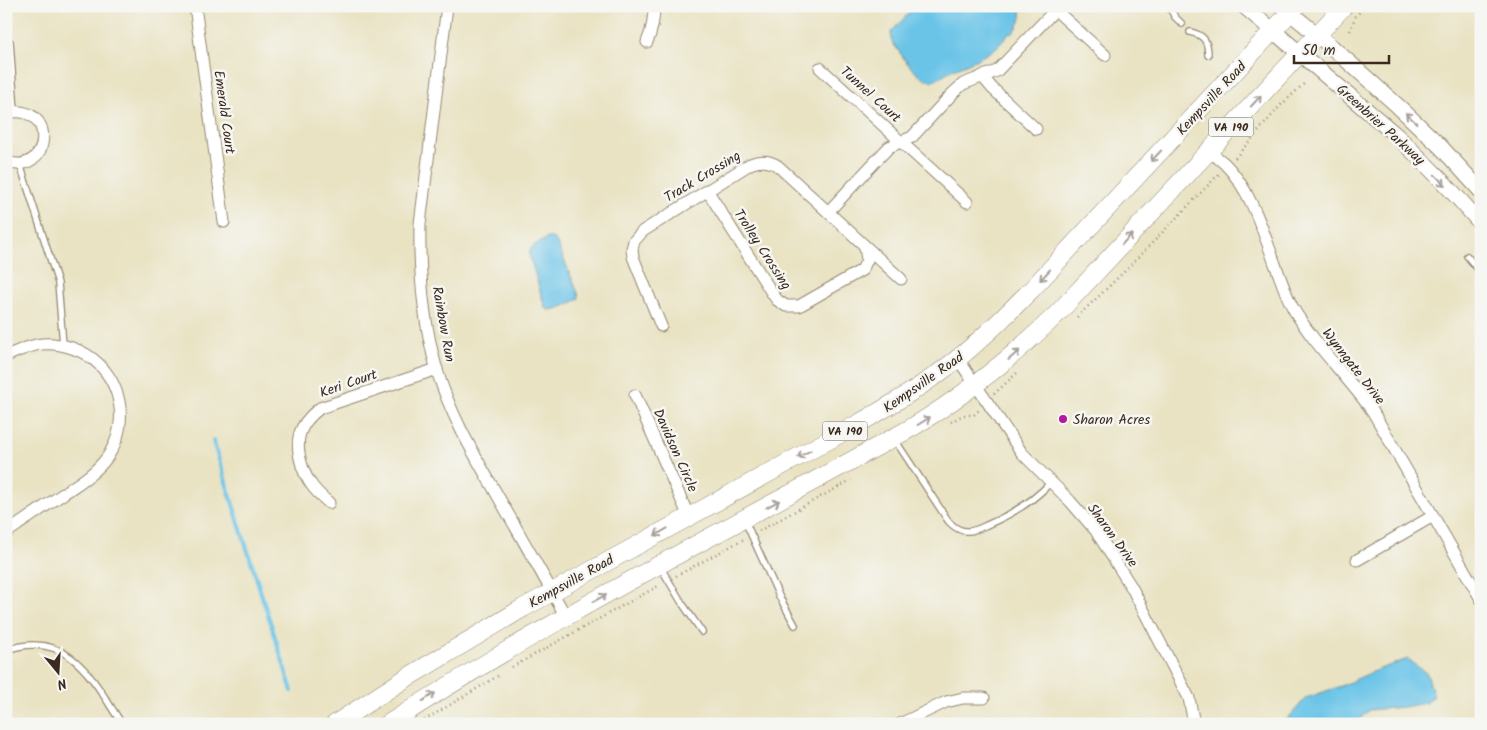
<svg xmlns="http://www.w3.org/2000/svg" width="1487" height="730" font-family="Kalam,sans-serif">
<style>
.water{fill:#6ac4e8;stroke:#527783}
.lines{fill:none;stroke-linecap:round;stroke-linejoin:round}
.stream{stroke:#6ac4e8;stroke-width:4}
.lane-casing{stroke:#928670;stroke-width:8}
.street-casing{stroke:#928670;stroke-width:13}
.secondary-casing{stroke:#928670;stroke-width:17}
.primary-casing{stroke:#928670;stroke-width:19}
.path{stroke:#928670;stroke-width:2.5;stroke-dasharray:1 4;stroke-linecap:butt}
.lane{stroke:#fff;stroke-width:5.5}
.street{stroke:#fff;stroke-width:11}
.secondary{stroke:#fff;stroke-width:15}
.primary{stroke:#fff;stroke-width:18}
.oneway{stroke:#a79f9a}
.poi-dot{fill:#b5179e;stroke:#f6f6f2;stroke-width:2}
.labels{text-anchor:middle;stroke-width:5;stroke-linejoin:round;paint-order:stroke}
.shield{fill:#f6f6f2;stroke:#73675e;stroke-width:1}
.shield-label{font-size:12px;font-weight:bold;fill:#3b2a1e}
.street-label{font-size:14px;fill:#3b2a1e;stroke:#f6f6f2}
.poi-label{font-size:14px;fill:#3b2a1e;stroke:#f6f6f2;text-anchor:start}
</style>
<rect width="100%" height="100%" fill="#f6f6f2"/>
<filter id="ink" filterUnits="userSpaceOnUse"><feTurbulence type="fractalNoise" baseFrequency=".02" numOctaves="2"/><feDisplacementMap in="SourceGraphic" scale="10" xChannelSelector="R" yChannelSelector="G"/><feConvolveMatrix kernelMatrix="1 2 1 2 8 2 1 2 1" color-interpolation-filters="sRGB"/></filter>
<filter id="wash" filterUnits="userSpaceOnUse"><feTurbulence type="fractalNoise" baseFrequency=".0096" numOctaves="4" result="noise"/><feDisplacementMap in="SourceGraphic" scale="20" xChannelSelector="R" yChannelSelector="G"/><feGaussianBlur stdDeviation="1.12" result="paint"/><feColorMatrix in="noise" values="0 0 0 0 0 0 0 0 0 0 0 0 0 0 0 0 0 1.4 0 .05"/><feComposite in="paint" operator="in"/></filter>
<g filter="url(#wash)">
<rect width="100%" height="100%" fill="#e9e3c3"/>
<g class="water">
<path d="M916 6H1018C1026 14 1018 27 1012 34L1009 33C1005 38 1000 45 994 49 979 60 961 65 946 73 943 75 940 78 937 79 933 81 929 81 925 79 913 74 900 52 892 42L891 32Z"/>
<path d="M548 238H552L556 241 578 293 579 298C571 304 557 310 548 310L545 307 529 254C530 245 541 242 548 238Z"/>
<path d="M1408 659 1427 674 1434 696 1425 703 1403 707 1369 710 1355 724H1283L1306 698 1341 686 1377 670Z"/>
</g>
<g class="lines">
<path class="stream" d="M213 441 292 691"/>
</g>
</g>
<g filter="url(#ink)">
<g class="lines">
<defs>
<g id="lane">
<path d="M1169 7 1175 17 1182 24"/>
<path d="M1190 32C1204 35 1208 41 1208 55"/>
<path d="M10 42 15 111"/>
<path d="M20 164 58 283 63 345"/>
<path d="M1467 256 1481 273"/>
<path d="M895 440 949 522C954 527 959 531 966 531 974 532 982 527 989 524 1012 514 1033 502 1050 483"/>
<path d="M745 521 779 596 795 625"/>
<path d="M661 568 682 603 702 632"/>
<path d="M6 650C69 628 93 680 122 724"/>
</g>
<g id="street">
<path d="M195 6 224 222"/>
<path d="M447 6 420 224C419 273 423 320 436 367 449 412 472 451 495 491 519 533 543 575 566 617"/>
<path d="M1051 6 1105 55"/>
<path d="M647 42C652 31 654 18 654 6"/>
<path d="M820 68 967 202"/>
<path d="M982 76 992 88 1036 129"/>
<path d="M6 113C58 101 52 177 6 162"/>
<path d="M1209 151C1214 155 1219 159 1224 163 1250 188 1263 231 1275 264 1281 279 1286 296 1294 310 1316 347 1348 377 1373 412L1481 599"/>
<path d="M707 190 772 293 777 300 786 306H799L862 270 867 260 865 247"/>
<path d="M828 212 889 147 912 137 953 93 963 84 997 71 1055 10"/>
<path d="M661 326 633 257 632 249 634 241 643 231 750 164C760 160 769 160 778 166L901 279"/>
<path d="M6 356C18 351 30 345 42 344 52 343 63 345 72 348 115 362 133 413 111 451 101 470 80 482 63 494 44 507 25 520 6 533"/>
<path d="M958 359 1022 453 1070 501 1096 531 1132 588 1189 698 1194 724"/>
<path d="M635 395 689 517"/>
<path d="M329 503C315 491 308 483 302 466 294 440 298 425 320 408L437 369"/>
<path d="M1357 560 1433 516"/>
<path d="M900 724 946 702 963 698H984"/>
</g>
<g id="secondary">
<path d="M1244 6 1397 136C1426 164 1455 193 1481 224"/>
<path d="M1282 6 1333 48 1399 107 1440 146 1481 191"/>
</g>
<g id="primary">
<path d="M335 724 403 680 523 608 847 430C885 409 922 387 956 360 983 339 1007 314 1031 290L1296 6"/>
<path d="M388 724C556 615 736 525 911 428 966 395 1014 356 1059 312L1344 6"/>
</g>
</defs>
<use href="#lane" class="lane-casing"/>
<use href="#street" class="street-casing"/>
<use href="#secondary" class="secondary-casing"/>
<use href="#primary" class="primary-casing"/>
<g class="path">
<path d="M1350 31 1355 17 1365 6"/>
<path d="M1235 158 1281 105 1306 82"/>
<path d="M1077 317 1126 270 1219 174"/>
<path d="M994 394 1018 372"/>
<path d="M951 422 963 415H974L979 410"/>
<path d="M759 531 851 480"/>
<path d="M676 576 744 539"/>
<path d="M512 667 660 585"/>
<path d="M420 723 501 674"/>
</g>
<use href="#lane" class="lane"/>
<use href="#street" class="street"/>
<use href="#secondary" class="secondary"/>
<use href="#primary" class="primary"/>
</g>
<defs><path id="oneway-shaft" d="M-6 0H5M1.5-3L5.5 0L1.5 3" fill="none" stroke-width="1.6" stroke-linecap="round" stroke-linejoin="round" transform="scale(1.25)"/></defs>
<g class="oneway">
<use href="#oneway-shaft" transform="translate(1256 101) rotate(-47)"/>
<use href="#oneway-shaft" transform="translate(1411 118) rotate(-137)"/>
<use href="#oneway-shaft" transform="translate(1156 156) rotate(133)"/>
<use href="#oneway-shaft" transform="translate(1440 180) rotate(46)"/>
<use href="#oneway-shaft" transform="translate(1127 239) rotate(-47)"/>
<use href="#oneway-shaft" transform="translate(1045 275) rotate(133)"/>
<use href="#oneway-shaft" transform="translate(1014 355) rotate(-41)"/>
<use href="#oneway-shaft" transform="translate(924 421) rotate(-32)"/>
<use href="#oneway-shaft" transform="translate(804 454) rotate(151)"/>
<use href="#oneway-shaft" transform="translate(773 504) rotate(-29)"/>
<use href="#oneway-shaft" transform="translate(661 532) rotate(151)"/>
<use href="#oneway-shaft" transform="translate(600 598) rotate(-29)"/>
<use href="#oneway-shaft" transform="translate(429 697) rotate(-32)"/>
</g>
</g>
<circle class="poi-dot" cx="1063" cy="419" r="5"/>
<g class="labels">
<g class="shield">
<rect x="1208.5" y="117.5" width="45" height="19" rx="4"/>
<rect x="822.5" y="421.5" width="45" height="19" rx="4"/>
</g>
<g class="shield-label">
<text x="1231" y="131">VA 190</text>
<text x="845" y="435">VA 190</text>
</g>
<g class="street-label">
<text transform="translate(871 94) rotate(42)" y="5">Tunnel Court</text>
<text transform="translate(1211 98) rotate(-47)" y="5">Kempsville Road</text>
<text transform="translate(225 112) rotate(82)" y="5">Emerald Court</text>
<text transform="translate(1381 124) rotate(42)" y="5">Greenbrier Parkway</text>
<text transform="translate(702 176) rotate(-31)" y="5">Track Crossing</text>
<text transform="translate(763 249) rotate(57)" y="5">Trolley Crossing</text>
<text transform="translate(444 324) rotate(80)" y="5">Rainbow Run</text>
<text transform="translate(1354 366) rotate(52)" y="5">Wynngate Drive</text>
<text transform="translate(923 382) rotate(-35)" y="5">Kempsville Road</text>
<text transform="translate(348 383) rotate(-19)" y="5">Keri Court</text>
<text transform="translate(676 450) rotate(66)" y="5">Davidson Circle</text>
<text transform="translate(1113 535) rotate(54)" y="5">Sharon Drive</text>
<text transform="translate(571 581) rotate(-29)" y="5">Kempsville Road</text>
</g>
<g class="poi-label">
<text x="1073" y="424">Sharon Acres</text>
</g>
</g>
<rect width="1487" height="730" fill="none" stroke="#f6f6f2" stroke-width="25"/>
<g transform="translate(58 672) rotate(162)" stroke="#f6f6f2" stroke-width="4" paint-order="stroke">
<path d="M0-4L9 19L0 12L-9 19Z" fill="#3b2a1e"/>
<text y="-8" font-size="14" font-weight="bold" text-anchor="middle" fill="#3b2a1e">N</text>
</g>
<path d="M1294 55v8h95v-8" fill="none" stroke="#3b2a1e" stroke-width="2.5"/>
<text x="1302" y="55" font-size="15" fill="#3b2a1e" stroke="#f6f6f2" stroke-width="4" paint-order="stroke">50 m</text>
</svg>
